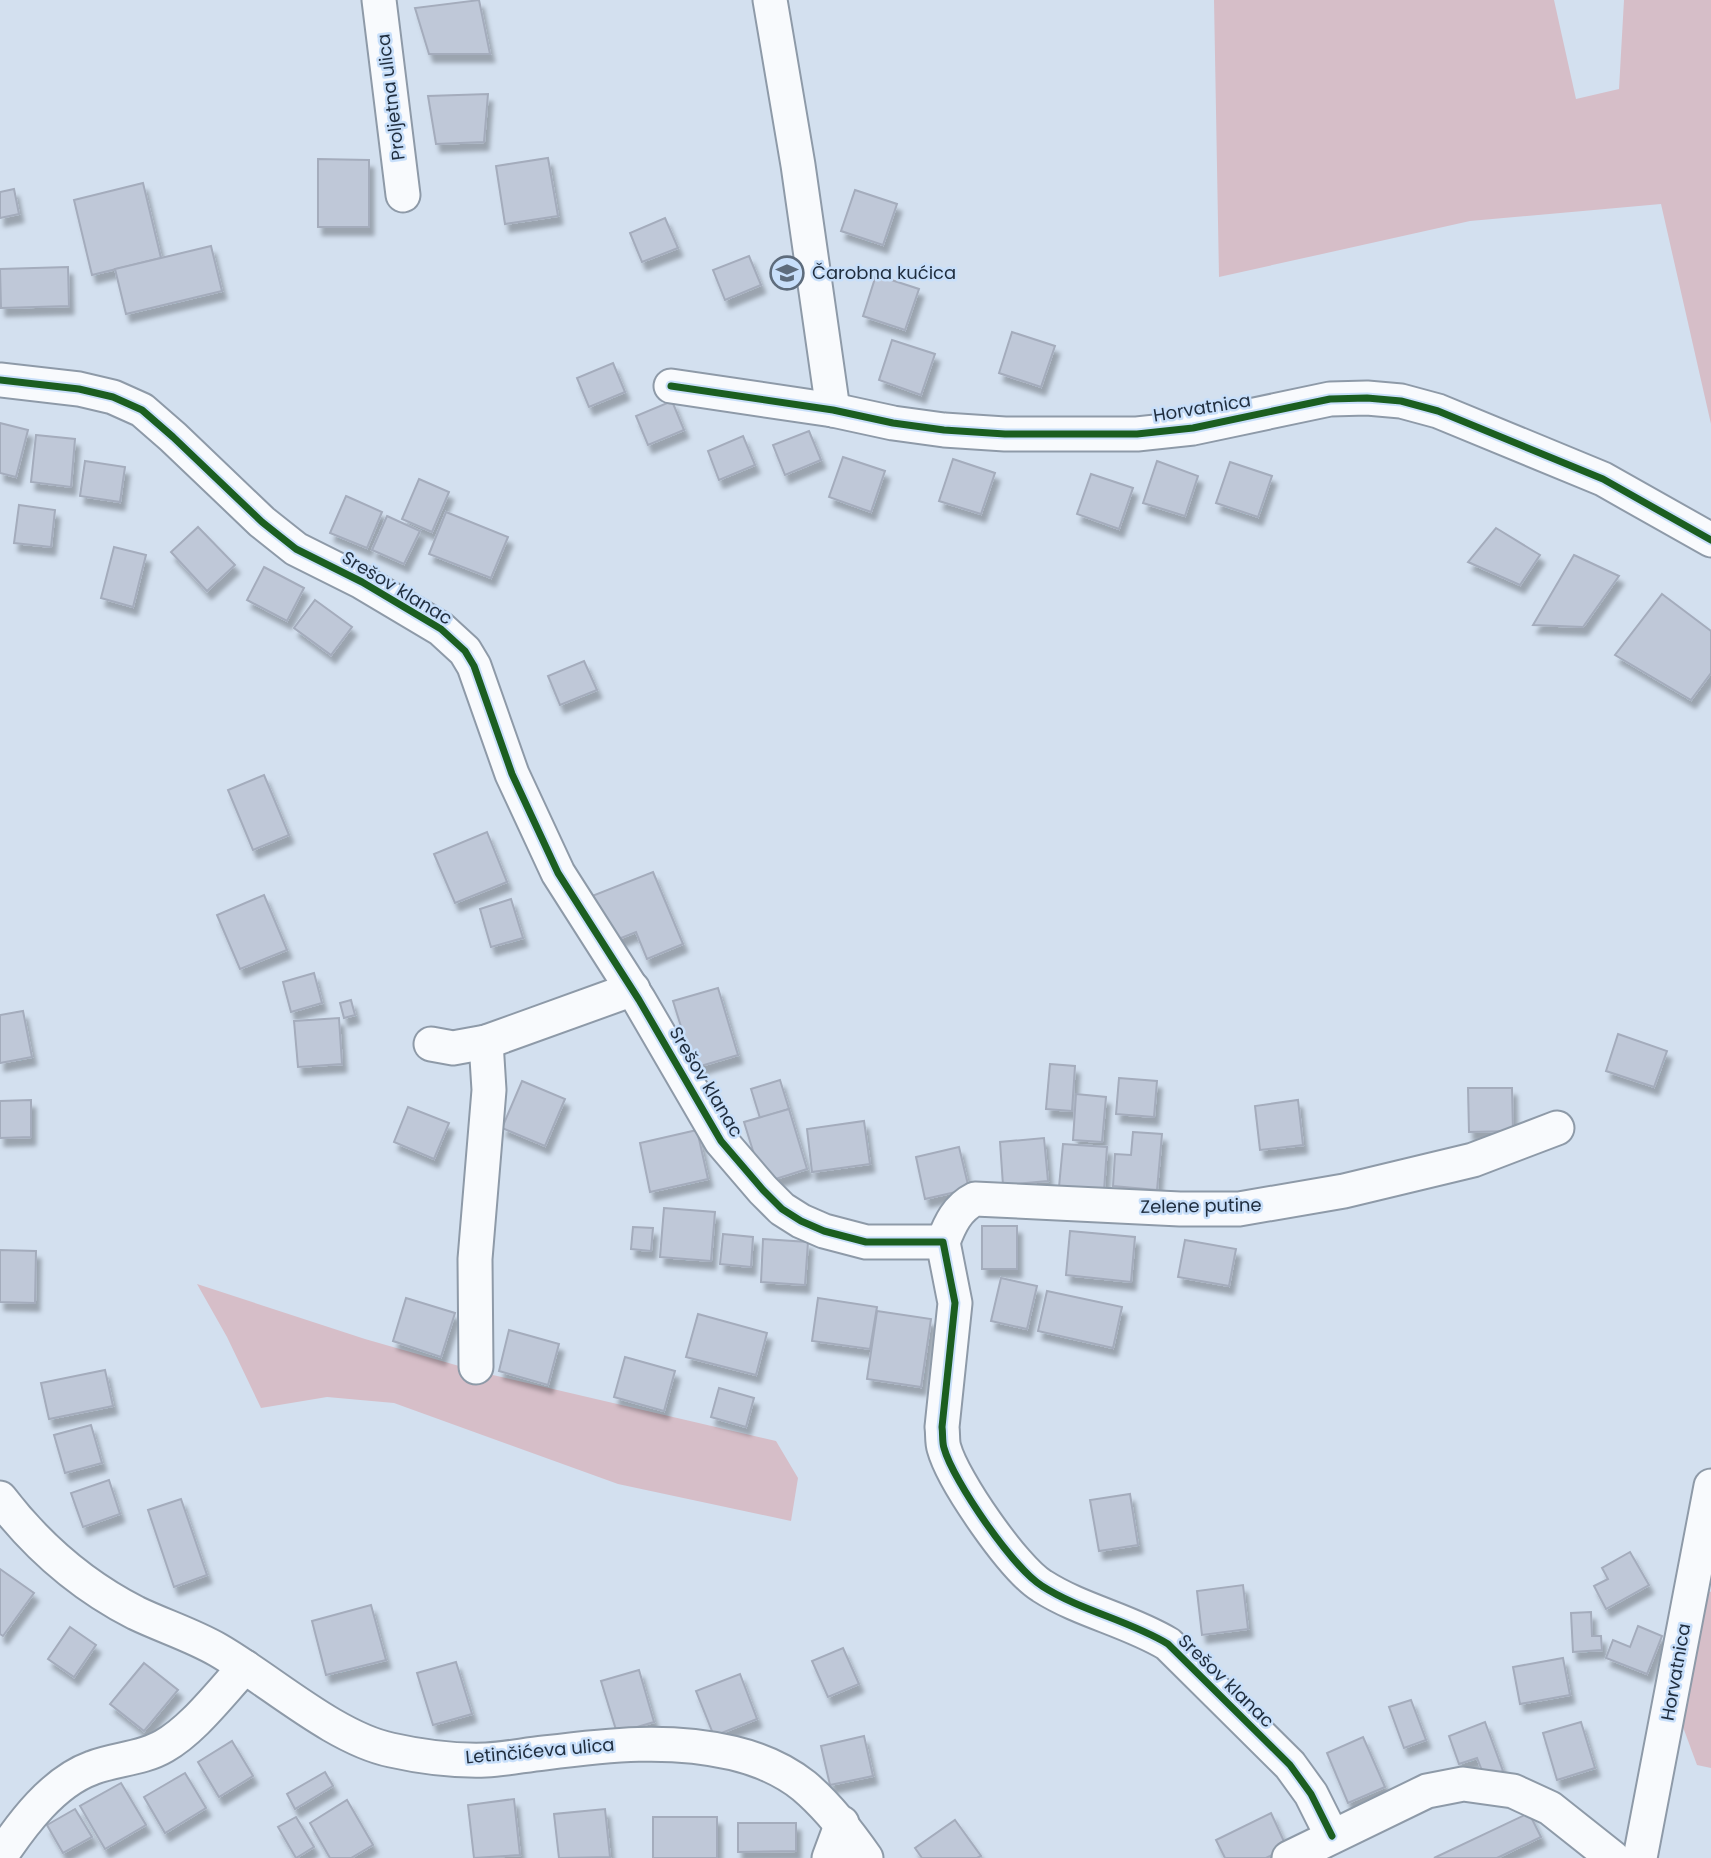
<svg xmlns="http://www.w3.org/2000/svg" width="1711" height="1858" font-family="Poppins,sans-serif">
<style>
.green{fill:#d6bec8}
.building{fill:#bfc8d8;stroke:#a4acbc;stroke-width:2;filter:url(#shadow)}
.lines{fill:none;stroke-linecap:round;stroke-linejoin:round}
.minor-casing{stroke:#8e9aa8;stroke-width:37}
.minor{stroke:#f8fafd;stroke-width:33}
.cycleway-casing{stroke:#c8dffa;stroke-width:11}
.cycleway{stroke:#1b5e20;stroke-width:7}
.labels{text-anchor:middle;stroke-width:5;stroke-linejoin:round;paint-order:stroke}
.street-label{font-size:18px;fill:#1f2d3e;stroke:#c8dffa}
.poi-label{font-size:18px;fill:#1f2d3e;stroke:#c8dffa;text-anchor:start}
</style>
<defs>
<filter id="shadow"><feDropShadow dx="4.5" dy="8" stdDeviation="2" flood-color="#0004"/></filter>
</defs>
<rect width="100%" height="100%" fill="#d3e0ef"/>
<g class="green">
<path d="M1214 0H1554L1576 99 1619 89 1624 0H1711V424L1661 204 1470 221 1219 277Z"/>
<path d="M197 1284 365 1339 480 1372 776 1441 798 1478 791 1521 618 1484 394 1403 327 1397 261 1408 227 1337Z"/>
<path d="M1702 1588 1711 1592V1768L1697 1765 1680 1719Z"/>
</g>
<g class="building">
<path d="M479 0 490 54H429L415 8Z"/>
<path d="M488 94 484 142 436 144 428 96Z"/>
<path d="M548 158 558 216 505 224 496 166Z"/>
<path d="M318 159 369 160V227H318Z"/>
<path d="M143 183 161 258 92 275 74 200Z"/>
<path d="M14 189 19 214 0 218V192Z"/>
<path d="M855 190 897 204 883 245 841 231Z"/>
<path d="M665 218 678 248 642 262 630 233Z"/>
<path d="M211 246 222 291 126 314 115 269Z"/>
<path d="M749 256 761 285 725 300 713 270Z"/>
<path d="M68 267 69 306 1 308 0 269Z"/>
<path d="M876 275 919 289 905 330 863 316Z"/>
<path d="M1012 332 1055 346 1041 387 999 373Z"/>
<path d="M892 340 935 354 921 395 879 380Z"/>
<path d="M613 363 625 392 589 407 577 378Z"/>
<path d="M672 401 684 430 648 445 636 416Z"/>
<path d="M0 423 28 430 16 477 0 473Z"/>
<path d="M809 431 821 460 785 475 773 445Z"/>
<path d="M36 435 75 439 71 487 31 482Z"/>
<path d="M743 436 755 465 719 480 708 451Z"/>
<path d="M843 457 885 471 871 512 829 497Z"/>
<path d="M953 459 995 473 981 514 939 501Z"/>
<path d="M85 461 125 467 120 502 80 496Z"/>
<path d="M1157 461 1198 476 1185 516 1143 503Z"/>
<path d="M1230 462 1272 476 1258 517 1216 503Z"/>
<path d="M1091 474 1133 488 1119 529 1077 514Z"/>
<path d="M419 479 449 492 432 532 402 519Z"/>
<path d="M346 496 382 512 367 548 330 533Z"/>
<path d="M19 505 55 510 51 547 14 543Z"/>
<path d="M446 512 508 537 491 578 429 554Z"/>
<path d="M387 516 420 531 404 564 372 550Z"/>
<path d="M198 527 235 565 207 591 171 552Z"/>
<path d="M1496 528 1540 555 1520 585 1468 562Z"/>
<path d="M114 547 146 555 133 607 101 598Z"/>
<path d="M1574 555 1619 576 1583 627 1533 625Z"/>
<path d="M264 567 304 588 287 621 247 600Z"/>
<path d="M1662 594 1711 631V673L1691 700 1615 655Z"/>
<path d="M315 600 352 627 331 655 294 628Z"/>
<path d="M584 661 597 690 560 705 548 676Z"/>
<path d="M264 775 289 835 253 850 228 790Z"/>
<path d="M487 832 507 882 455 903 434 854Z"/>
<path d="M653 872 683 944 647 959 636 932 611 942 592 896Z"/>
<path d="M264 895 287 950 240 969 217 915Z"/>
<path d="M511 899 523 938 491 947 480 909Z"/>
<path d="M314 973 322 1003 291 1012 283 982Z"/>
<path d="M718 988 738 1055 694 1068 673 1001Z"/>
<path d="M351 1000 355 1015 344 1018 340 1003Z"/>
<path d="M23 1011 32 1057 0 1063V1015Z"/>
<path d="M339 1018 342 1064 298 1067 294 1021Z"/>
<path d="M1618 1034 1667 1051 1654 1087 1606 1071Z"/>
<path d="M1050 1064 1075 1066 1072 1111 1046 1109Z"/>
<path d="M1119 1078 1157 1081 1154 1117 1116 1114Z"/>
<path d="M780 1080 789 1109 760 1118 751 1089Z"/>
<path d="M522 1081 565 1099 545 1146 502 1128Z"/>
<path d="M1468 1088H1512L1513 1131 1469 1132Z"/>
<path d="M1076 1094 1106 1097 1102 1142 1073 1140Z"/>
<path d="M31 1100V1137L0 1138V1101Z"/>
<path d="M1298 1100 1303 1145 1260 1150 1255 1106Z"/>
<path d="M408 1107 449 1123 434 1159 394 1142Z"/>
<path d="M789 1109 807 1169 763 1183 744 1122Z"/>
<path d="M864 1121 870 1164 812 1172 807 1129Z"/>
<path d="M697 1130 708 1179 650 1192 640 1143Z"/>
<path d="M1133 1132 1162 1134 1157 1190 1113 1186 1115 1154 1131 1155Z"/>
<path d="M1044 1138 1048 1181 1003 1185 1000 1142Z"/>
<path d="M1063 1144 1107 1147 1104 1191 1059 1187Z"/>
<path d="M959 1147 969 1189 925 1199 916 1157Z"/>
<path d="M664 1208 715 1212 711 1261 660 1257Z"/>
<rect x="982" y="1226" width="35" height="43"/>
<path d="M633 1227 653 1228 651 1251 631 1249Z"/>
<path d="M1070 1231 1135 1237 1131 1282 1066 1275Z"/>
<path d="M723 1234 753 1237 751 1267 720 1264Z"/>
<path d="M763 1239 808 1242 805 1285 761 1282Z"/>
<path d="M1185 1240 1236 1249 1229 1286 1178 1277Z"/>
<path d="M0 1250 36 1251 35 1303 0 1302Z"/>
<path d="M1001 1278 1037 1286 1027 1329 991 1321Z"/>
<path d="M1047 1291 1122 1307 1113 1348 1038 1331Z"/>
<path d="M406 1298 455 1313 441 1357 393 1341Z"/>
<path d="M818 1298 877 1307 870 1349 812 1341Z"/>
<path d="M877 1311 931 1319 921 1387 867 1379Z"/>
<path d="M698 1314 767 1333 756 1375 686 1357Z"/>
<path d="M509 1330 559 1344 548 1385 499 1371Z"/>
<path d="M625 1357 675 1371 664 1411 614 1397Z"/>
<path d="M105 1370 113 1406 49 1419 41 1383Z"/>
<path d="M719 1388 754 1398 746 1427 711 1417Z"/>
<path d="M91 1425 102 1463 65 1473 54 1435Z"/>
<path d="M109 1480 120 1514 83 1527 71 1493Z"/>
<path d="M1130 1494 1138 1545 1099 1551 1090 1500Z"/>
<path d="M181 1499 207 1575 174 1587 148 1510Z"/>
<path d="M1630 1552 1649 1585 1606 1609 1594 1586 1608 1579 1602 1568Z"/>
<path d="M0 1569 34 1593 3 1636 0 1634Z"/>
<path d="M1243 1585 1248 1629 1202 1635 1197 1591Z"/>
<path d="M371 1605 386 1660 326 1675 312 1621Z"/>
<path d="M1591 1612 1592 1636H1601L1602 1650 1573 1652 1571 1613Z"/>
<path d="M1638 1626 1662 1636 1647 1674 1606 1658 1613 1640 1630 1647Z"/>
<path d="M70 1627 96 1645 74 1677 48 1659Z"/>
<path d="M843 1648 859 1684 828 1697 812 1661Z"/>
<path d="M1563 1658 1570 1695 1520 1704 1513 1667Z"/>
<path d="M456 1662 472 1714 433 1725 417 1673Z"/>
<path d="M144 1663 178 1690 144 1731 110 1704Z"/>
<path d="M639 1670 654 1722 617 1733 601 1681Z"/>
<path d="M740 1674 757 1719 714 1736 696 1691Z"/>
<path d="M1411 1700 1426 1740 1404 1748 1389 1707Z"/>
<path d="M1485 1722 1503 1771 1485 1778 1477 1758 1459 1764 1449 1736Z"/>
<path d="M1581 1722 1595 1768 1557 1780 1543 1733Z"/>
<path d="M864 1736 873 1776 830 1785 821 1746Z"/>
<path d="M1363 1737 1385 1787 1348 1803 1327 1753Z"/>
<path d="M232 1741 253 1776 219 1797 198 1762Z"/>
<path d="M325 1772 333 1786 295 1809 287 1794Z"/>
<path d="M185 1773 206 1808 165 1833 144 1797Z"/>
<path d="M121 1783 146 1825 105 1849 80 1806Z"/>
<path d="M514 1799 520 1855 474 1858 468 1805Z"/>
<path d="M347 1800 373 1845 351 1858H330L310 1823Z"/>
<path d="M75 1809 92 1837 63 1853 47 1825Z"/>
<path d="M605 1809 610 1857 559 1858 554 1814Z"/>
<path d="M1271 1813 1287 1848 1266 1858H1225L1216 1840Z"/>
<path d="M1529 1813 1541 1837 1497 1858H1434Z"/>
<path d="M296 1817 314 1847 296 1858 278 1827Z"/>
<rect x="653" y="1817" width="64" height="41"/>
<path d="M955 1820 981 1856 977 1858H922L915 1848Z"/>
<path d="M738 1823H796V1851L738 1852Z"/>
</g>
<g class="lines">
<defs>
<g id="minor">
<path d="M379 0 403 195"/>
<path d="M770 0 798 165 833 410"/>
<path d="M0 380 79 389 113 397 142 410 173 437 262 522 296 549 362 582 441 629 465 651 474 666 512 774 558 873 639 1000 721 1141 763 1190 782 1209 801 1221 824 1231 866 1242H943L955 1303 942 1427C943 1434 942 1442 944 1448 953 1481 1014 1569 1042 1586 1081 1611 1128 1620 1168 1644L1290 1765 1311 1794 1332 1836"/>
<path d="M671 386 833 410 893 423 944 430 1005 434H1137L1193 428 1330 399 1367 398 1401 401 1438 411 1603 479 1711 540"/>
<path d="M431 1044 453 1048 486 1042 633 989"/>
<path d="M943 1242C950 1224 957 1208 975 1199L1180 1209H1239L1344 1191 1473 1160 1557 1128"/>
<path d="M476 1367 475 1259 489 1090 486 1042"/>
<path d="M0 1498C36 1545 83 1586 136 1613 163 1626 192 1635 218 1650 270 1680 334 1738 391 1750 422 1757 455 1761 486 1760 505 1759 525 1755 544 1753 608 1745 669 1738 733 1753 758 1759 784 1770 804 1786 829 1807 848 1832 866 1858"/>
<path d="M0 1857C22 1824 53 1782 92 1768 115 1759 142 1759 164 1746 194 1729 221 1692 245 1667"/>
<path d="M829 1858 842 1823"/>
<path d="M1289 1858 1427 1791 1463 1784 1513 1791 1550 1808 1613 1858"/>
<path d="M1640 1858 1711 1486"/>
</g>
</defs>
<use href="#minor" class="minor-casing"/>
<use href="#minor" class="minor"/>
<defs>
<g id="cycleway">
<path d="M0 380 79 389 113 397 142 410 173 437 262 522 296 549 362 582 441 629 465 651 474 666 512 774 558 873 639 1000 721 1141 763 1190 782 1209 801 1221 824 1231 866 1242H943L955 1303 942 1427C943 1434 942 1442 944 1448 953 1481 1014 1569 1042 1586 1081 1611 1128 1620 1168 1644L1290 1765 1311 1794 1332 1836"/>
<path d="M671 386 833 410 893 423 944 430 1005 434H1137L1193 428 1330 399 1367 398 1401 401 1438 411 1603 479 1711 540"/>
</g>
</defs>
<use href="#cycleway" class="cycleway-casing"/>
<use href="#cycleway" class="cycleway"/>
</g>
<defs>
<symbol id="school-ring" viewBox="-11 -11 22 22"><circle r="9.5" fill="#c8dffa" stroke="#5e6c7c" stroke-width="1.5"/><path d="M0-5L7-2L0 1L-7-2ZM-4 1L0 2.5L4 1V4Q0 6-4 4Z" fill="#5e6c7c"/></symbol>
</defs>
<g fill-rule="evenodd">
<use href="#school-ring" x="768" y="254" width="38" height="38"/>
</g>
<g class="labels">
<g class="street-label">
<text transform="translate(391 97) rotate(-97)" y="6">Proljetna ulica</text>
<text transform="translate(1202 408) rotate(-9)" y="6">Horvatnica</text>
<text transform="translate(397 588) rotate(31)" y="6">Srešov klanac</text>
<text transform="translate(706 1082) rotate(59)" y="6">Srešov klanac</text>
<text transform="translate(1201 1206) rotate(-1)" y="6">Zelene putine</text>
<text transform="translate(1676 1672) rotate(-80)" y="6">Horvatnica</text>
<text transform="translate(1226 1681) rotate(44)" y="6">Srešov klanac</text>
<text transform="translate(540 1751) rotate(-5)" y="6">Letinčićeva ulica</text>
</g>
<g class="poi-label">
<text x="812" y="279">Čarobna kućica</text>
</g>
</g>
</svg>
